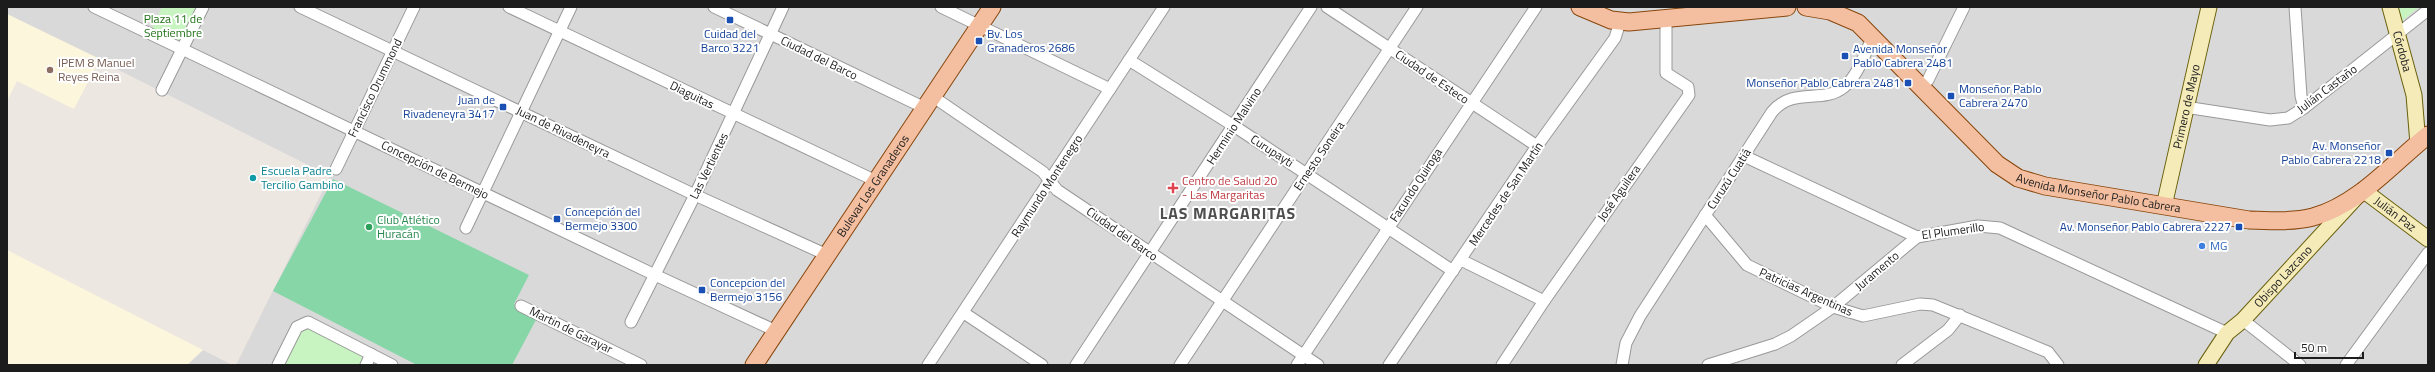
<svg xmlns="http://www.w3.org/2000/svg" width="2435" height="372" font-family="'Titillium Web',sans-serif">
<style>
.residential{fill:#dad9d9}
.education{fill:#fcf6dc}
.park{fill:#c8f4c2}
.pitch{fill:#86d6a7}
.lines{fill:none;stroke-linecap:round;stroke-linejoin:round}
.street-casing{stroke:#999;stroke-width:13}
.secondary-casing{stroke:#69610d;stroke-width:17}
.primary-casing{stroke:#88460c;stroke-width:19}
.street{stroke:#fff;stroke-width:11}
.secondary{stroke:#f4ebb9;stroke-width:15}
.primary{stroke:#f4bfa0;stroke-width:17}
.transit-dot{fill:#1a4fb4;stroke:#fff;stroke-width:1.5}
.education-dot{fill:#8d6e63;stroke:#fff;stroke-width:1.5}
.culture-dot{fill:#0f9aa8;stroke:#fff;stroke-width:1.5}
.health-dot{fill:#e0444e;stroke:#fff;stroke-width:1.5}
.leisure-dot{fill:#2e9e5b;stroke:#fff;stroke-width:1.5}
.shop-dot{fill:#3f7fe0;stroke:#fff;stroke-width:1.5}
.labels{text-anchor:middle;stroke-width:4;stroke-linejoin:round;paint-order:stroke}
.park-label{font-size:12px;fill:#1e7014;stroke:#fff}
.transit-label{font-size:12px;fill:#164399;stroke:#fff;text-anchor:start}
.street-label{font-size:12px;fill:#1c1c1c;stroke:#fff}
.education-label{font-size:12px;fill:#785e54;stroke:#fff;text-anchor:start}
.culture-label{font-size:12px;fill:#0d838f;stroke:#fff;text-anchor:start}
.health-label{font-size:12px;fill:#be3a42;stroke:#fff;text-anchor:start}
.leisure-label{font-size:12px;fill:#27864d;stroke:#fff;text-anchor:start}
.shop-label{font-size:12px;fill:#366cbe;stroke:#fff;text-anchor:start}
.district-label{font-size:16px;font-weight:bold;letter-spacing:1px;fill:#4f4f4f;stroke:#fff}
</style>
<rect width="100%" height="100%" fill="#ede7e2"/>
<g class="residential">
<path d="M7 7H2428V365H236L330 176 7 14Z"/>
<path d="M203 350 232 365H187Z"/>
</g>
<g class="education">
<path d="M7 14 100 59 74 109 17 81 7 101Z"/>
<path d="M7 250 203 350 187 365H7Z"/>
</g>
<g class="park">
<path d="M162 7H203L181 50 149 34Z"/>
<path d="M2397 7H2419L2401 22Z"/>
<path d="M302 323 371 354 366 365H278Z"/>
</g>
<path class="pitch" d="M333 179 529 275 514 304 538 316 512 365H417L273 291Z"/>
<g class="lines">
<defs>
<g id="street">
<path d="M94 7 655 275 776 331"/>
<path d="M300 7 695 195 827 255"/>
<path d="M509 7 876 181"/>
<path d="M714 7 925 108"/>
<path d="M941 7 1110 89"/>
<path d="M1327 7 1537 146"/>
<path d="M2295 7 2301 96 2304 108"/>
<path d="M1129 60 1234 126 1453 271"/>
<path d="M1921 87 1928 80 1964 7"/>
<path d="M162 90 203 7"/>
<path d="M932 96 1043 172 1057 190 1318 365"/>
<path d="M2185 107 2270 120 2288 118 2304 108 2428 10"/>
<path d="M1744 156 1917 237 1978 226 2000 228 2227 333"/>
<path d="M336 169 414 7"/>
<path d="M1705 215 1747 265 1833 307 1863 316 1920 304 1933 305 2048 352 2058 365"/>
<path d="M466 228 571 7"/>
<path d="M1461 260 1544 301"/>
<path d="M521 306 641 365"/>
<path d="M964 313 1042 365"/>
<path d="M2243 320 2300 365"/>
<path d="M631 322 695 195 783 7"/>
<path d="M278 365 297 327 308 322 392 365"/>
<path d="M366 365 371 354"/>
<path d="M928 365 1164 7"/>
<path d="M1076 365 1311 7"/>
<path d="M1180 365 1417 7"/>
<path d="M1297 365 1536 7"/>
<path d="M1389 365 1537 146 1615 38 1620 22"/>
<path d="M1502 365 1544 301 1689 95 1688 87 1666 73V20"/>
<path d="M1622 365 1626 343 1640 316 1772 112C1794 86 1822 105 1844 87 1858 76 1865 52 1873 37"/>
<path d="M1708 365 1775 344 1791 336 1833 307 1917 237"/>
<path d="M1902 365 1948 330 1960 315"/>
<path d="M2346 365 2428 253"/>
</g>
<g id="secondary">
<path id="s1" d="M2390 7 2414 95 2418 144"/>
<path id="s2" d="M2164 206 2209 7"/>
<path id="s3" d="M2206 365 2227 333 2243 320 2363 190 2428 239"/>
</g>
<g id="primary">
<path d="M1580 7 1611 20 1629 22 1787 7"/>
<path id="s4" d="M1806 7 1830 11 1858 23 1997 164 2018 178 2045 186 2249 220C2270 221 2293 222 2313 217 2358 205 2393 163 2428 135"/>
<path id="s5" d="M754 365 992 7"/>
</g>
</defs>
<use href="#street" class="street-casing"/>
<use href="#secondary" class="secondary-casing"/>
<use href="#primary" class="primary-casing"/>
<use href="#street" class="street"/>
<use href="#secondary" class="secondary"/>
<use href="#primary" class="primary"/>
</g>
<g class="transit-dot">
<rect x="726" y="16" width="8" height="8" rx="2"/>
<rect x="975" y="37" width="8" height="8" rx="2"/>
<rect x="1841" y="52" width="8" height="8" rx="2"/>
<rect x="1904" y="79" width="8" height="8" rx="2"/>
<rect x="1947" y="92" width="8" height="8" rx="2"/>
<rect x="499" y="103" width="8" height="8" rx="2"/>
<rect x="2385" y="149" width="8" height="8" rx="2"/>
<rect x="553" y="215" width="8" height="8" rx="2"/>
<rect x="2235" y="223" width="8" height="8" rx="2"/>
<rect x="698" y="286" width="8" height="8" rx="2"/>
</g>
<circle class="education-dot" cx="50" cy="70" r="4"/>
<circle class="culture-dot" cx="253" cy="178" r="4"/>
<path class="health-dot" d="M1171 182h4v4h4v4h-4v4h-4v-4h-4v-4h4z"/>
<circle class="leisure-dot" cx="369" cy="227" r="4"/>
<circle class="shop-dot" cx="2202" cy="246" r="4"/>
<g class="labels">
<g class="park-label">
<text x="173" y="23">Plaza 11 de<tspan x="173" dy="14">Septiembre</tspan></text>
</g>
<g class="transit-label">
<text x="730" y="38" text-anchor="middle">Cuidad del<tspan x="730" dy="14">Barco 3221</tspan></text>
<text x="987" y="38">Bv. Los<tspan x="987" dy="14">Granaderos 2686</tspan></text>
<text x="1853" y="53">Avenida Monseñor<tspan x="1853" dy="14">Pablo Cabrera 2481</tspan></text>
<text x="1900" y="87" text-anchor="end">Monseñor Pablo Cabrera 2481</text>
<text x="1959" y="93">Monseñor Pablo<tspan x="1959" dy="14">Cabrera 2470</tspan></text>
<text x="495" y="104" text-anchor="end">Juan de<tspan x="495" dy="14">Rivadeneyra 3417</tspan></text>
<text x="2381" y="150" text-anchor="end">Av. Monseñor<tspan x="2381" dy="14">Pablo Cabrera 2218</tspan></text>
<text x="565" y="216">Concepción del<tspan x="565" dy="14">Bermejo 3300</tspan></text>
<text x="2231" y="231" text-anchor="end">Av. Monseñor Pablo Cabrera 2227</text>
<text x="710" y="287">Concepcion del<tspan x="710" dy="14">Bermejo 3156</tspan></text>
</g>
<g class="street-label">
<text dy="4" stroke="none"><textPath href="#s1" startOffset="46">Córdoba</textPath></text>
<text transform="translate(819 58) rotate(26)" y="4">Ciudad del Barco</text>
<text transform="translate(1432 77) rotate(34)" y="4">Ciudad de Esteco</text>
<text transform="translate(375 88) rotate(-64)" y="4">Francisco Drummond</text>
<text transform="translate(2327 89) rotate(-37)" y="4">Julián Castaño</text>
<text transform="translate(692 95) rotate(26)" y="4">Diaguitas</text>
<text dy="4" stroke="none"><textPath href="#s2" startOffset="102">Primero de Mayo</textPath></text>
<text transform="translate(1234 126) rotate(-57)" y="4">Herminio Malvino</text>
<text transform="translate(563 132) rotate(26)" y="4">Juan de Rivadeneyra</text>
<text transform="translate(1272 151) rotate(33)" y="4">Curupayti</text>
<text transform="translate(1319 156) rotate(-56)" y="4">Ernesto Soneira</text>
<text transform="translate(709 166) rotate(-64)" y="4">Las Vertientes</text>
<text transform="translate(435 170) rotate(26)" y="4">Concepción de Bermejo</text>
<text transform="translate(1729 179) rotate(-57)" y="4">Curuzú Cuatiá</text>
<text transform="translate(1416 185) rotate(-57)" y="4">Facundo Quiroga</text>
<text dy="4" stroke="none"><textPath href="#s5" startOffset="215">Bulevar Los Granaderos</textPath></text>
<text transform="translate(1047 186) rotate(-57)" y="4">Raymundo Montenegro</text>
<text dy="4" stroke="none"><textPath href="#s4" startOffset="360">Avenida Monseñor Pablo Cabrera</textPath></text>
<text transform="translate(1619 193) rotate(-55)" y="4">José Aguilera</text>
<text transform="translate(1506 194) rotate(-56)" y="4">Mercedes de San Martín</text>
<text dy="4" stroke="none"><textPath href="#s3" startOffset="276">Julián Paz</textPath></text>
<text transform="translate(1953 231) rotate(-8)" y="4">El Plumerillo</text>
<text transform="translate(1122 234) rotate(35)" y="4">Ciudad del Barco</text>
<text transform="translate(1877 271) rotate(-40)" y="4">Juramento</text>
<text dy="4" stroke="none"><textPath href="#s3" startOffset="118">Obispo Lazcano</textPath></text>
<text transform="translate(1806 292) rotate(24)" y="4">Patricias Argentinas</text>
<text transform="translate(571 330) rotate(26)" y="4">Martin de Garayar</text>
</g>
<g class="education-label">
<text x="58" y="67">IPEM 8 Manuel<tspan x="58" dy="14">Reyes Reina</tspan></text>
</g>
<g class="culture-label">
<text x="261" y="175">Escuela Padre<tspan x="261" dy="14">Tercilio Gambino</tspan></text>
</g>
<g class="health-label">
<text x="1182" y="185">Centro de Salud 20<tspan x="1182" dy="14">- Las Margaritas</tspan></text>
</g>
<g class="leisure-label">
<text x="377" y="224">Club Atlético<tspan x="377" dy="14">Huracán</tspan></text>
</g>
<g class="shop-label">
<text x="2210" y="250">MG</text>
</g>
<g class="district-label">
<text x="1228" y="219">LAS MARGARITAS</text>
</g>
</g>
<rect width="2435" height="372" fill="none" stroke="#1c1c1c" stroke-width="16"/>
<path d="M2295 352v6h68v-6" fill="none" stroke="#1c1c1c" stroke-width="2"/>
<text x="2301" y="352" font-size="12" fill="#1c1c1c" stroke="#ffffff" stroke-width="3" paint-order="stroke">50 m</text>
</svg>
